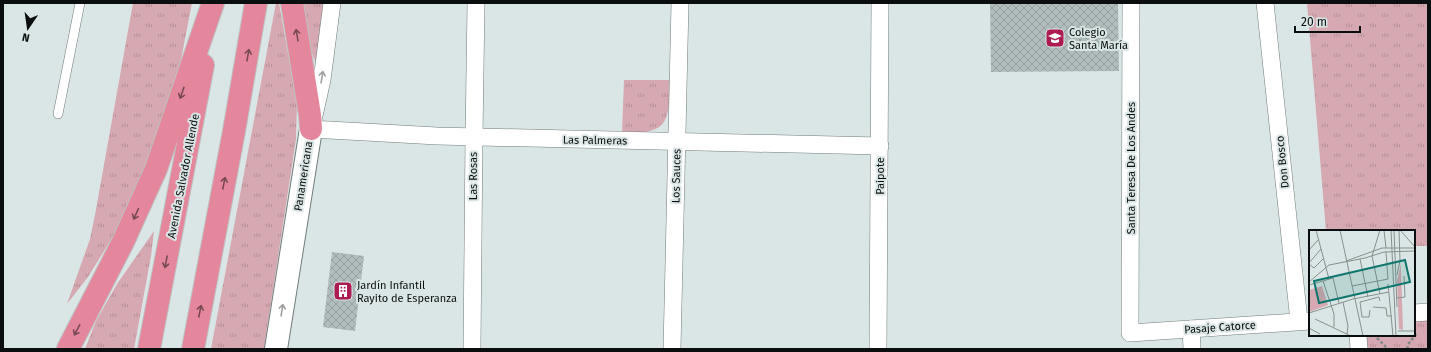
<svg xmlns="http://www.w3.org/2000/svg" width="1431" height="352" font-family="'Fira Sans',sans-serif">
<style>
.grass{fill:url(#grass-tufts)}
.building{fill:url(#building-cross-hatch)}
.lines{fill:none;stroke-linecap:round;stroke-linejoin:round}
.lane-casing{stroke:#717c7b;stroke-width:10}
.street-casing{stroke:#717c7b;stroke-width:18}
.secondary-casing{stroke:#717c7b;stroke-width:24}
.highway-casing{stroke:#bfc0c0;stroke-width:24}
.path{stroke:#818a89;stroke-width:2.5;stroke-dasharray:3 2;stroke-linecap:butt}
.lane{stroke:#fff;stroke-width:9}
.street{stroke:#fff;stroke-width:17}
.secondary{stroke:#fff;stroke-width:22}
.highway{stroke:#e5879c;stroke-width:22}
.oneway{stroke:#784a55}
.oneway2{stroke:#9d9f9f}
.labels{text-anchor:middle;stroke-width:4;stroke-linejoin:round;paint-order:stroke}
.poi-label{font-size:11px;fill:#0a0e0e;stroke:#dae6e5;text-anchor:start}
.street-label{font-size:11px;fill:#0a0e0e;stroke:#dae6e5}
.inset-road{fill:none;stroke:#87908f;stroke-width:1}
.view{fill:#0f766e;fill-opacity:0.15;stroke:#0f766e;stroke-width:2}
.inset-edge{fill:none;stroke:#0a0e0e;stroke-width:2}
</style>
<defs>
<pattern id="grass-tufts" width="24" height="20" patternUnits="userSpaceOnUse"><rect width="24" height="20" fill="#d6a8b1"/><path d="M3 7l-1-3M5 7V3M7 7l1-3M15 17l-1-3M17 17v-4M19 17l1-3" fill="none" stroke="#b68f97"/></pattern>
<pattern id="building-cross-hatch" width="8" height="8" patternUnits="userSpaceOnUse"><rect width="8" height="8" fill="#b0bdbc"/><path d="M0 0l8 8M0 8l8-8" fill="none" stroke="#96a1a0"/></pattern>
</defs>
<rect width="100%" height="100%" fill="#dae6e5"/>
<g class="grass">
<path d="M133 3H192L177 80 153 157 114 235 88 277 67 304 90 239 95 215Z"/>
<path d="M276 3H279L297 104 296 139 264 349H211Z"/>
<path d="M303 3H323L316 63 310 49Z"/>
<path d="M1307 3H1428V246H1414V231H1326Z"/>
<path d="M624 80H670C669 123 669 134 622 133Z"/>
<path d="M154 231 151 256 134 349H85L96 321 117 284Z"/>
<path d="M1428 316V349H1367L1366 335H1414V317Z"/>
</g>
<g class="building">
<path d="M990 3H1118L1119 71 991 72Z"/>
<path d="M332 252 364 256 355 331 323 327Z"/>
</g>
<g class="lines">
<defs>
<path id="lane" d="M58 114 80 3"/>
<g id="street">
<path d="M332 3 322 80 311 129 437 136 880 146"/>
<path d="M1131 3 1130 333 1310 321"/>
<path d="M1265 3 1299 321"/>
<path d="M1414 313 1428 312"/>
<path d="M1191 329 1192 349"/>
<path d="M1358 335 1359 349"/>
<path d="M472 349 474 137 476 3"/>
<path d="M672 349 680 3"/>
<path d="M878 349 880 3"/>
</g>
<path id="secondary" d="M276 349 311 129"/>
<g id="highway">
<path d="M292 3 310 115 311 129"/>
<path d="M68 349 123 242 156 169 213 3"/>
<path d="M149 349 203 65"/>
<path d="M193 349 234 131 256 3"/>
</g>
</defs>
<use href="#lane" class="lane-casing"/>
<use href="#street" class="street-casing"/>
<use href="#secondary" class="secondary-casing"/>
<use href="#highway" class="highway-casing"/>
<g class="path">
<path d="M1377 338 1388 349"/>
<path d="M1407 349 1409 343 1417 333"/>
</g>
<use href="#lane" class="lane"/>
<use href="#street" class="street"/>
<use href="#secondary" class="secondary"/>
<use href="#highway" class="highway"/>
</g>
<defs><path id="oneway-shaft" d="M-6 0H5M1.5-3L5.5 0L1.5 3" fill="none" stroke-width="1.6" stroke-linecap="round" stroke-linejoin="round"/></defs>
<g class="oneway">
<use href="#oneway-shaft" transform="translate(297 35) rotate(-100)"/>
<use href="#oneway-shaft" transform="translate(248 55) rotate(-80)"/>
<use href="#oneway-shaft" transform="translate(182 93) rotate(109)"/>
<use href="#oneway-shaft" transform="translate(224 183) rotate(-79)"/>
<use href="#oneway-shaft" transform="translate(136 214) rotate(114)"/>
<use href="#oneway-shaft" transform="translate(166 262) rotate(101)"/>
<use href="#oneway-shaft" transform="translate(200 311) rotate(-79)"/>
<use href="#oneway-shaft" transform="translate(77 330) rotate(118)"/>
</g>
<g class="oneway2">
<use href="#oneway-shaft" transform="translate(322 77) rotate(-81)"/>
<use href="#oneway-shaft" transform="translate(282 310) rotate(-81)"/>
</g>
<defs>
<symbol id="school-square" viewBox="-11 -11 22 22"><rect x="-9" y="-9" width="18" height="18" rx="4" fill="#ac1b51" stroke="#dae6e5"/><path d="M0-5L7-2L0 1L-7-2ZM-4 1L0 2.5L4 1V4Q0 6-4 4Z" fill="#fff"/></symbol>
<symbol id="building-square" viewBox="-11 -11 22 22"><rect x="-9" y="-9" width="18" height="18" rx="4" fill="#ac1b51" stroke="#dae6e5"/><path d="M-4-6H4V6H1V3H-1V6H-4ZM-2.5-4.3h1.7v1.8h-1.7ZM.8-4.3h1.7v1.8H.8ZM-2.5-1h1.7V.8h-1.7ZM.8-1h1.7V.8H.8Z" fill="#fff"/></symbol>
</defs>
<g fill-rule="evenodd">
<use href="#school-square" x="1044" y="27" width="22" height="22"/>
<use href="#building-square" x="332" y="280" width="22" height="22"/>
</g>
<g class="labels">
<g class="poi-label">
<text x="1069" y="36">Colegio<tspan x="1069" dy="13">Santa María</tspan></text>
<text x="357" y="289">Jardín Infantil<tspan x="357" dy="13">Rayito de Esperanza</tspan></text>
</g>
<g class="street-label">
<text transform="translate(595 140) rotate(1)" y="4">Las Palmeras</text>
<text transform="translate(1282 162) rotate(-96)" y="4">Don Bosco</text>
<text transform="translate(1131 168) rotate(-90)" y="4">Santa Teresa De Los Andes</text>
<text transform="translate(183 176) rotate(-79)" y="4">Avenida Salvador Allende</text>
<text transform="translate(303 176) rotate(-81)" y="4">Panamericana</text>
<text transform="translate(473 176) rotate(-90)" y="4">Las Rosas</text>
<text transform="translate(676 176) rotate(-89)" y="4">Los Sauces</text>
<text transform="translate(880 176) rotate(-90)" y="4">Paipote</text>
<text transform="translate(1220 327) rotate(-4)" y="4">Pasaje Catorce</text>
</g>
</g>
<g transform="translate(1309 230)">
<rect width="106" height="106" fill="#dae6e5"/>
<path d="M92 34V40L94 100 90 99 89 76 88 50ZM13 56 19 75 0 82V60Z" fill="#d6a8b1"/>
<path class="inset-road" d="M7 0 20 49M31 0 54 106M71 0 63 26 71 64M75 0 77 18M82 0 87 106M85 0 88 77M91 0 106 17M0 20 10 9M77 22 79 49M51 29 59 67M37 31 73 18H106M0 33 12 19M0 34 5 38 14 29M88 45 91 31 90 0M14 51 25 84V97M0 52 20 35 56 28 75 22 106 21M79 54 84 106M0 55 24 48 30 73M43 56 79 49M88 68 96 67 95 46M34 72 39 96 38 104M64 77 77 78 78 86H83M61 80 60 87H53L51 72 70 67 71 71M0 83 44 69 80 62M6 89 42 106M0 98 11 104M89 101H106"/>
<path class="view" d="M96 30 101 52 10 73 5 51Z"/>
<rect width="106" height="106" class="inset-edge"/>
</g>
<rect width="1431" height="352" fill="none" stroke="#0a0e0e" stroke-width="8"/>
<g transform="translate(28 28) rotate(193)" stroke="#dae6e5" stroke-width="3" paint-order="stroke">
<path d="M0-3L7 15L0 10L-7 15Z" fill="#0a0e0e"/>
<text y="-6" font-size="11" font-weight="bold" text-anchor="middle" fill="#0a0e0e">N</text>
</g>
<path d="M1295 26v6h65v-6" fill="none" stroke="#0a0e0e" stroke-width="2"/>
<text x="1301" y="26" font-size="12" fill="#0a0e0e" stroke="#dae6e5" stroke-width="3" paint-order="stroke">20 m</text>
</svg>
